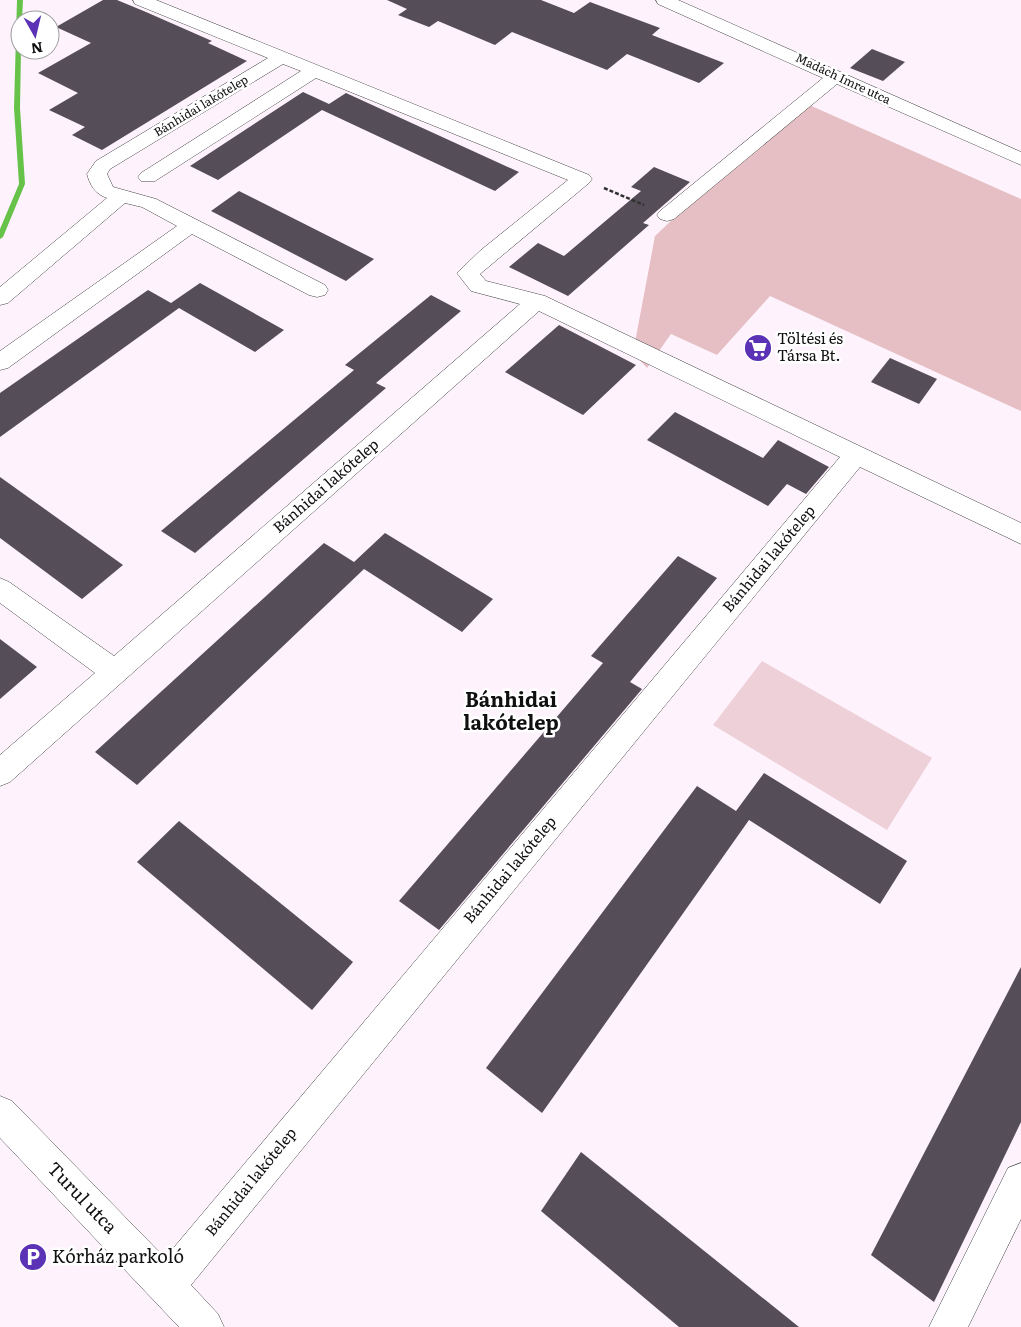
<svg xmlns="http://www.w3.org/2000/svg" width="1021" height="1327" font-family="Literata,serif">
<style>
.green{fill:#e6bfc5}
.pitch{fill:#eed0d9}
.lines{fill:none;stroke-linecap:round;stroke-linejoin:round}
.stream{fill:#66c249;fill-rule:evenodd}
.building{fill:#554d57}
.minor-casing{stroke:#434343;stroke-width:1}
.path{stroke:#323232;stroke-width:2.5;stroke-dasharray:4 2;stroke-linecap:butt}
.minor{fill:#fff;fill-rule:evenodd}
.labels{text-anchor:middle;stroke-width:5;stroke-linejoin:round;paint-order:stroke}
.far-street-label{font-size:12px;fill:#101010;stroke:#fff}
.poi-label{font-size:15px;fill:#101010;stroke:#fff;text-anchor:start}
.street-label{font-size:15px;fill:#101010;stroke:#fff}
.near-street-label{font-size:18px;fill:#101010;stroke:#fff}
.near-poi-label{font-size:18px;fill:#101010;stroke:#fff;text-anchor:start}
.district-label{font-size:20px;font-weight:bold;fill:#101010;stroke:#fff}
</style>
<rect width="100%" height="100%" fill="#fef3fc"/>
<path class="green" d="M798 100 1021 199V411L770 296 717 355 671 334 647 368 633 353 655 236Z"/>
<path class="pitch" d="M762 661 932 758 887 830 713 725Z"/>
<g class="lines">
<path class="stream" d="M17 0H23L22 20H20V50H21L20 108 25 184 3 237 0 239V229L19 184 14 108Z"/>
</g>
<g class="building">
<path d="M103 0H117L146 12 212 41 208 43 247 61 102 150 72 135 85 127 49 110 78 93 38 73 91 43 56 27Z"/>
<path d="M387 0H541L574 13 590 2 660 28 652 35 724 63 699 83 627 54 607 70 512 32 495 45 438 21 429 27 398 15 407 9Z"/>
<path d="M872 49 905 62 883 81 850 68Z"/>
<path d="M303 92 329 104 346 93 519 172 495 191 322 110 218 180 190 166Z"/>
<path d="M654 167 690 182 643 223 649 225 568 296 509 267 538 243 564 256 641 191 631 187Z"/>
<path d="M239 191 374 259 346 281 211 211Z"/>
<path d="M200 283 284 330 255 352 179 308 0 437V393L148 290 171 303Z"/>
<path d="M431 295 461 311 376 383 386 388 195 553 161 531 354 370 345 365Z"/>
<path d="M559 325 636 365 583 415 505 372Z"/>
<path d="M890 358 937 379 919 404 871 382Z"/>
<path d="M675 412 763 458 778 440 829 467 806 494 787 484 768 506 647 440Z"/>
<path d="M0 477 123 565 82 599 0 538Z"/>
<path d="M385 533 493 599 462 632 364 569 137 785 95 752 324 543 354 562Z"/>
<path d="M678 556 717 578 630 682 642 689 439 930 399 901 603 663 591 656Z"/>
<path d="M0 639 37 667 0 699Z"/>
<path d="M764 773 907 861 880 904 749 820 542 1113 486 1068 697 786 736 811Z"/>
<path d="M179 821 353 962 312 1010 137 862Z"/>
<path d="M1021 967V1122L934 1302 871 1255Z"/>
<path d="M581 1152 799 1327H679L541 1211Z"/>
</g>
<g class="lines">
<defs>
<g id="minor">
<path d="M133 0H156L589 175 592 179 589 183 480 274 486 281 545 296 1021 523V544L860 467 191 1285 218 1314 224 1327H179L0 1138V1096L12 1101 165 1258 840 457 539 311 10 782 0 786V755L95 673 0 603V578L9 582 114 656 520 304 471 291 457 273 481 250 568 180 316 78 155 181H141L138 177 141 173 301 71 283 64 110 169 107 174 113 187 156 199 325 285 328 290 325 295 317 297 309 295 192 234 8 368 0 370V351L177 226 142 207 125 203 8 303 0 305V287L107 198C95 194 90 185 87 174L96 161 268 58 135 4Z"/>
<path d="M656 0H678L1021 152V165L837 84 674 219 667 221 660 219 657 215 660 211 823 78 658 4Z"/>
<path d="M1021 1163V1219L968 1327H929L1008 1168Z"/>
</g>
</defs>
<use href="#minor" class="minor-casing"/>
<path class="path" d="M604 188 644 205"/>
<use href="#minor" class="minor"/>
</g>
<defs>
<symbol id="supermarket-disc" viewBox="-11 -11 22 22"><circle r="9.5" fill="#5b32b5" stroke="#fff"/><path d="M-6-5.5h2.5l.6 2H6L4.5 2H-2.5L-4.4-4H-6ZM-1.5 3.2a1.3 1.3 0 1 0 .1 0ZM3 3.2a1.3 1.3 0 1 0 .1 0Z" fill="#fff"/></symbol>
<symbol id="parking-disc" viewBox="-11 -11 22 22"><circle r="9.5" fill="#5b32b5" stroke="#fff"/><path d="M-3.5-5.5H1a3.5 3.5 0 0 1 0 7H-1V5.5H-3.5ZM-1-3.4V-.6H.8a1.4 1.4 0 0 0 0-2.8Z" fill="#fff"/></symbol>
</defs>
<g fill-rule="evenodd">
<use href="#supermarket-disc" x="742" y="332" width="32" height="32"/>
<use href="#parking-disc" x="17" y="1241" width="32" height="32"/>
</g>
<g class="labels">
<g class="far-street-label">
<text transform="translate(843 79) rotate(25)" y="4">Madách Imre utca</text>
<text transform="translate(201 106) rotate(-31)" y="4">Bánhidai lakótelep</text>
</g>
<g class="poi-label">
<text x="777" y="344">Töltési és<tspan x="777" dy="17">Társa Bt.</tspan></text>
</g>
<g class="street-label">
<text transform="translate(326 486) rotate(-41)" y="5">Bánhidai lakótelep</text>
<text transform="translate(769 559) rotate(-50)" y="5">Bánhidai lakótelep</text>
<text transform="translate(510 870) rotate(-50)" y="5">Bánhidai lakótelep</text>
<text transform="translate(251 1182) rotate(-51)" y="5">Bánhidai lakótelep</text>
</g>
<g class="near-street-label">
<text transform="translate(82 1198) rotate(46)" y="6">Turul utca</text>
</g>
<g class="near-poi-label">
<text x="52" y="1263">Kórház parkoló</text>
</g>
<g class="district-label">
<text x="511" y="707">Bánhidai<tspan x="511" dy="23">lakótelep</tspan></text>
</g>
</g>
<g transform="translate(35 35) rotate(172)"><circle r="24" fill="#ffffff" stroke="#9f9f9f"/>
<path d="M0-4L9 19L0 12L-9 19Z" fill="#5b32b5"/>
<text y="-8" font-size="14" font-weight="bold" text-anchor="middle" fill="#101010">N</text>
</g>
</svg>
